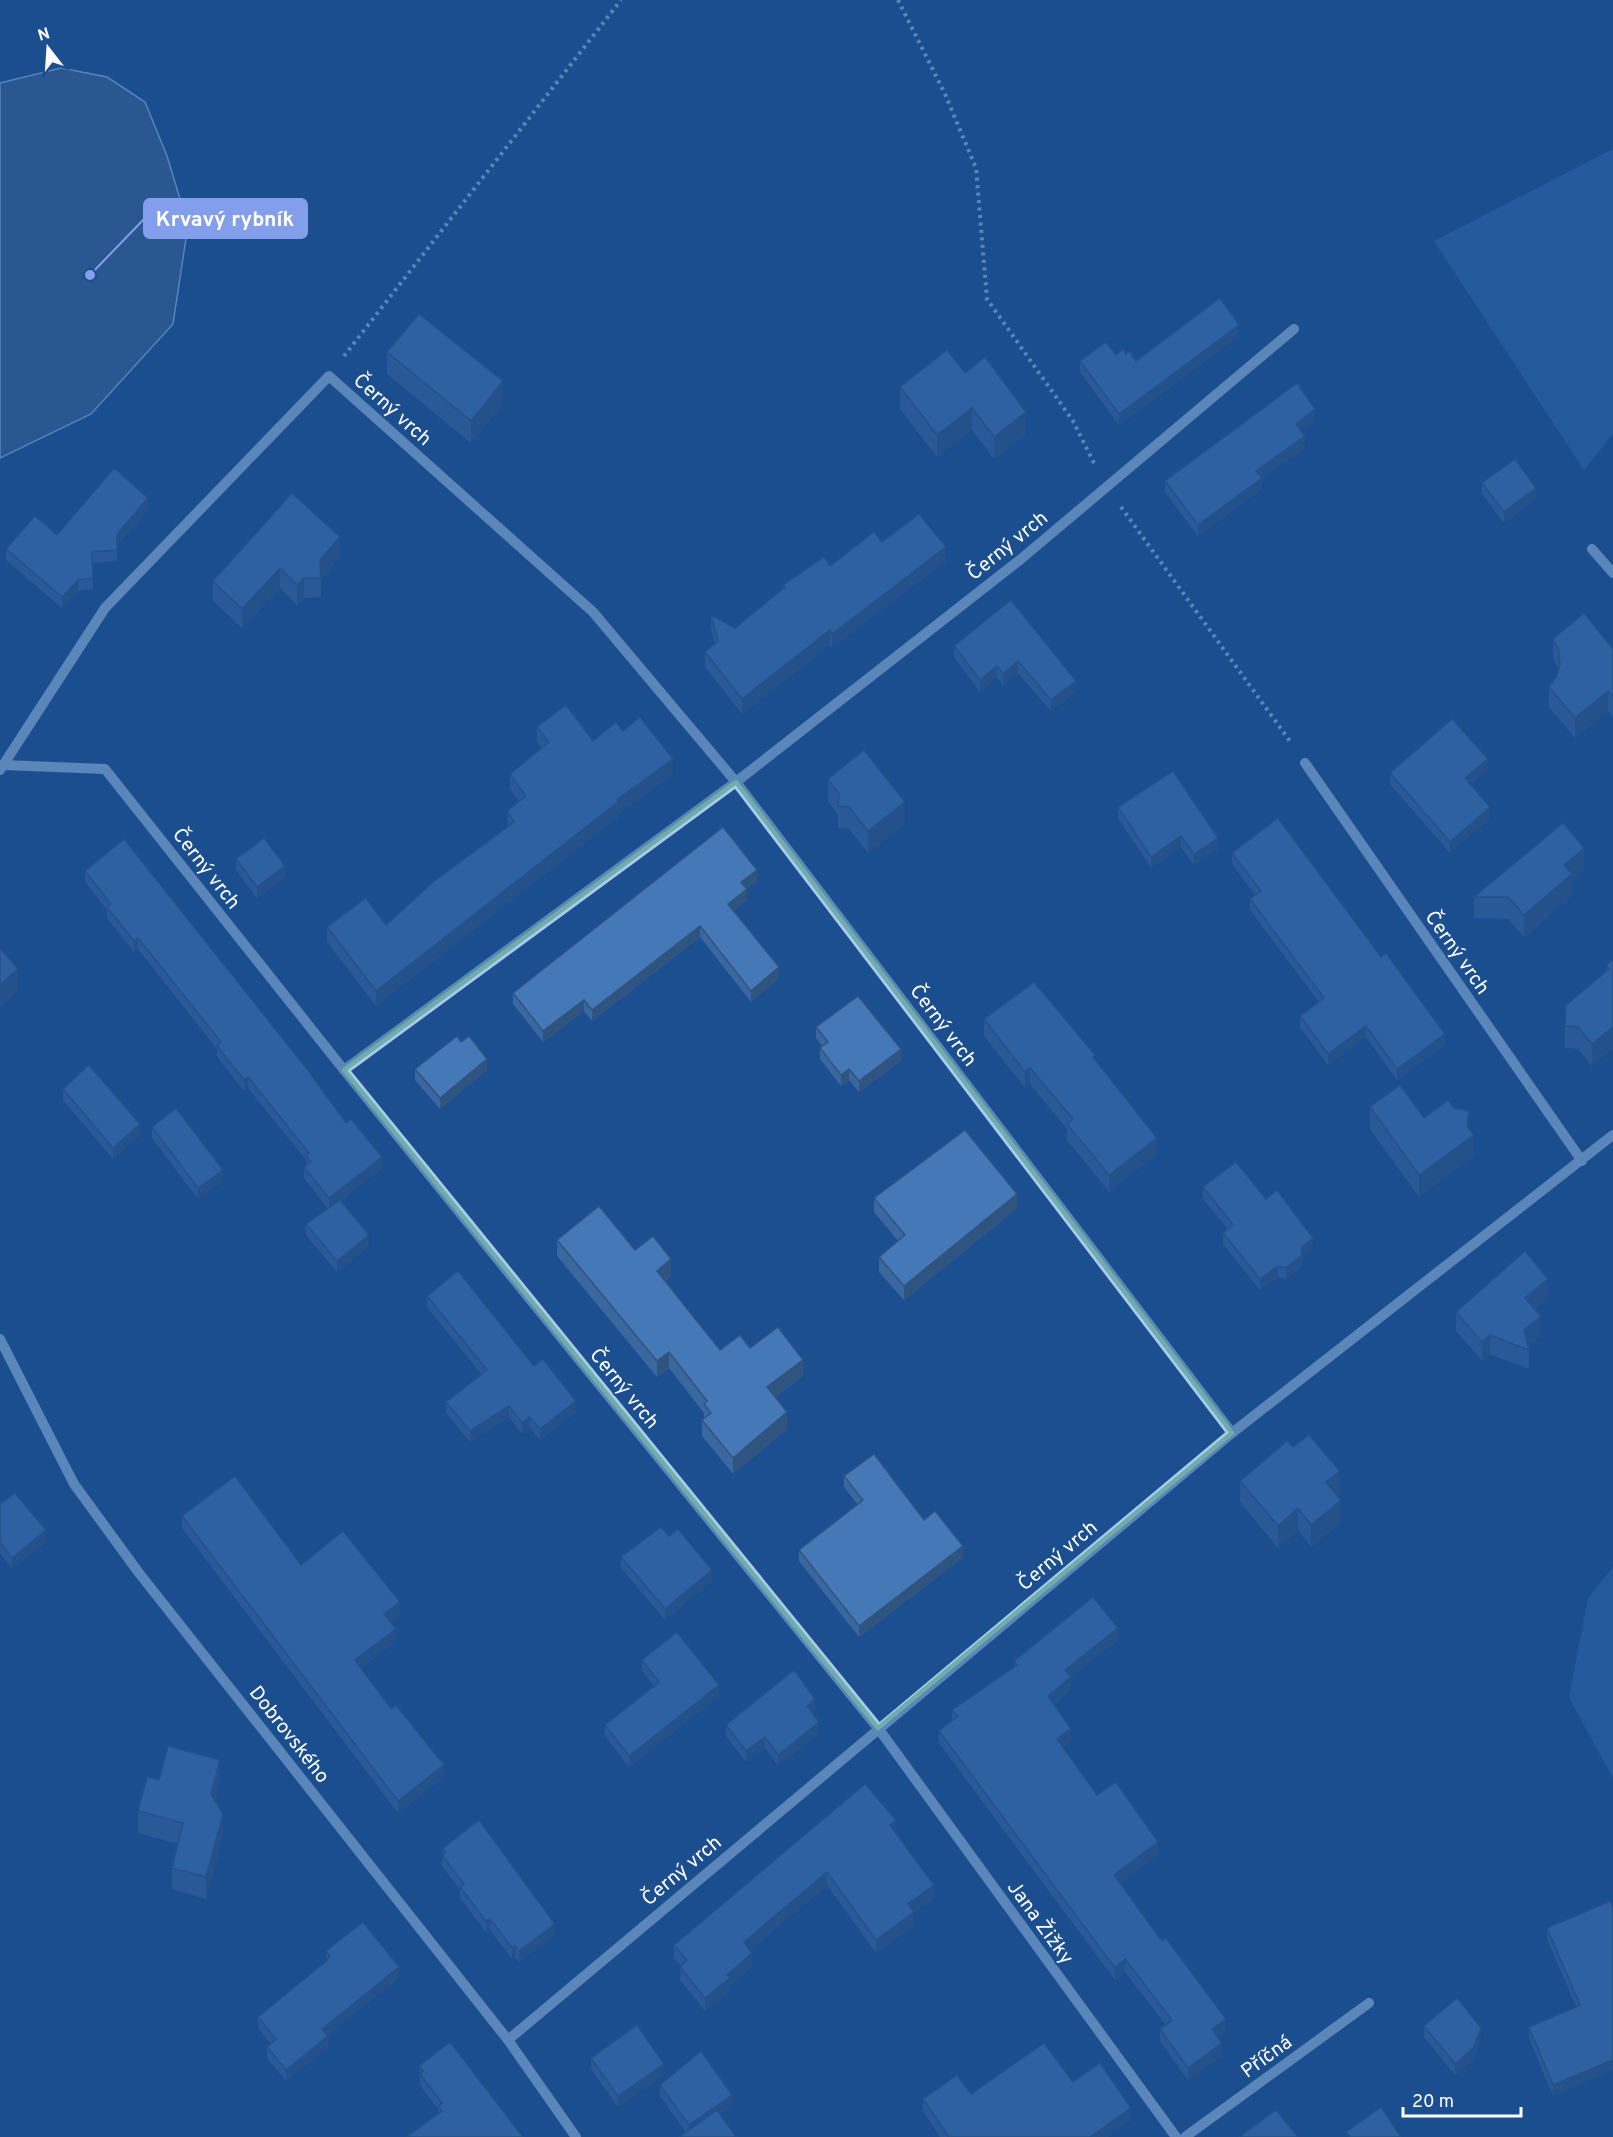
<svg xmlns="http://www.w3.org/2000/svg" width="1613" height="2137" font-family="Overpass,sans-serif">
<style>
.green{fill:#2e69ad}
.water{fill:#3c6290;stroke:#9cc4f0;stroke-width:1.5}
.lines{fill:none;stroke-linecap:round;stroke-linejoin:round}
.path{stroke:#a9c9ee;stroke-width:4;stroke-dasharray:3 4.5;stroke-linecap:butt}
.minor{stroke:#a9c9ee;stroke-width:10}
.wall{fill:#3a679d}
.shaded-wall{fill:#305480}
.building{fill:#4478b7;stroke:#305480;stroke-width:1.5}
.marked{fill:none;stroke:#6fada8;stroke-width:4.5;stroke-linejoin:round}
.labels{text-anchor:middle;stroke-width:4.5;stroke-linejoin:round;paint-order:stroke}
.street-label{font-size:20px;fill:#fff;stroke:#1b4f8f}
.leader{fill:none;stroke:#839eea;stroke-width:2}
.callout-dot{fill:#839eea;stroke:#1b4f8f;stroke-width:2}
.callout{fill:#839eea;stroke:#839eea;stroke-width:2}
.callout-label{font-size:21px;text-anchor:middle;font-weight:bold;fill:#fff}
</style>
<rect width="100%" height="100%" fill="#1b4f8f"/>
<g class="green">
<path d="M1613 149V434L1584 470 1434 241Z"/>
<path d="M1613 1567V1778L1569 1698 1588 1598Z"/>
</g>
<path class="water" d="M61 68 107 77 145 102 167 156 188 225 173 324 91 414 0 458V83Z"/>
<g class="lines">
<g class="path">
<path d="M898 0 945 94 976 168 987 299 1073 421 1095 465"/>
<path d="M344 356 621 0"/>
<path d="M1121 507 1292 744"/>
</g>
<g class="minor">
<path d="M1592 549 1613 573"/>
<path d="M1305 763 1582 1161"/>
<path d="M3 765 105 769 344 1070 878 1728 1176 2137"/>
<path d="M0 770 105 608 329 376 593 612 736 782 1232 1433"/>
<path d="M344 1070 736 782 1021 559 1294 329"/>
<path d="M0 1339 74 1484 139 1573 508 2040 576 2137"/>
<path d="M508 2040 1232 1433 1613 1135"/>
<path d="M1185 2137 1369 2003"/>
</g>
</g>
<g class="wall">
<path d="M1239 336 1119 425 1080 372V361L1126 354 1136 361Z"/>
<path d="M387 352 503 403 471 443 387 374Z"/>
<path d="M965 373 1026 434 994 459 972 430 937 457 900 409V387Z"/>
<path d="M1315 420 1301 431 1305 448 1262 478V489L1198 536 1165 492V481Z"/>
<path d="M1482 483 1536 499 1504 523 1482 494Z"/>
<path d="M148 509 117 545V561L92 563 93 589 78 591 62 608 6 560V549Z"/>
<path d="M882 542 946 561 832 648 830 645 742 714 705 667V652L715 644 711 629V615L735 628 783 588V585L830 566Z"/>
<path d="M340 557 321 579V597L304 598 297 605 280 588 242 628 213 601V581Z"/>
<path d="M1011 600 1076 692 1051 711 1018 673 1003 685 997 677 980 692 954 657V646Z"/>
<path d="M1553 639 1613 649V717L1608 711 1575 738 1549 707V687L1556 677 1559 670 1553 659Z"/>
<path d="M537 727 593 741 623 731 673 774 618 814V817L376 1006 327 942V927L386 925 508 827 507 811 519 802 510 789V774L542 748 537 742Z"/>
<path d="M1488 770 1471 784 1490 818 1450 853 1390 784V773Z"/>
<path d="M828 779 905 824 868 853 849 829 838 828V815L828 801Z"/>
<path d="M1118 807 1218 849 1194 865 1181 847 1151 868 1118 818Z"/>
<path d="M1232 853 1445 1045 1397 1080 1366 1037 1328 1065 1300 1027V1016L1319 1002 1250 910V899L1255 895 1232 864Z"/>
<path d="M236 859 285 877 257 898 236 870Z"/>
<path d="M1584 869 1572 880V896L1524 937 1508 919 1474 918V897Z"/>
<path d="M85 871 346 1123 382 1168 340 1201 369 1246 337 1272 306 1235V1224L328 1209 304 1178V1167L306 1166V1160L248 1088 244 1091 217 1057V1049L138 949 134 952 107 918V910L85 882Z"/>
<path d="M757 881 746 889 747 900 733 911 779 978 751 1002 700 937 592 1021 584 1011 543 1042 513 1004V993Z"/>
<path d="M1613 959 1592 1066 1578 1049 1565 1048V1026L1606 972V965Z"/>
<path d="M984 1019 1095 1060 1157 1154 1109 1192 1067 1140V1129L1030 1084 1025 1088 984 1036Z"/>
<path d="M816 1027 901 1060 859 1092 849 1080 841 1086 820 1059V1048L822 1046 816 1038Z"/>
<path d="M415 1069 487 1070 440 1109 415 1080Z"/>
<path d="M63 1089 140 1135 113 1159 63 1100Z"/>
<path d="M1370 1107 1424 1118 1469 1129 1474 1156 1419 1197 1370 1129Z"/>
<path d="M152 1127 223 1181 198 1199 152 1138Z"/>
<path d="M1203 1187 1266 1199 1313 1249 1302 1258V1266L1286 1279 1278 1277 1260 1290 1223 1244V1233L1228 1229 1203 1199Z"/>
<path d="M874 1198 1017 1208 904 1300 879 1272V1257L898 1241 874 1212Z"/>
<path d="M557 1240 635 1250 671 1275 665 1281 720 1350 750 1348 803 1376 775 1397 787 1429 733 1474 702 1436V1420L704 1419V1413L669 1368 657 1377 557 1256Z"/>
<path d="M427 1296 534 1366 576 1412 540 1440 530 1428 522 1434 509 1417 470 1442 446 1413V1402L482 1375 427 1307Z"/>
<path d="M1548 1298 1535 1309 1541 1336 1528 1346 1529 1350V1369L1490 1354 1482 1361 1456 1331V1312Z"/>
<path d="M844 1476 924 1520 963 1557 859 1637 799 1561V1550L858 1505 844 1487Z"/>
<path d="M1240 1481 1340 1493 1336 1495 1341 1522 1311 1547 1298 1530 1278 1548 1240 1502Z"/>
<path d="M0 1504 46 1542 12 1569 0 1553Z"/>
<path d="M182 1516 301 1565 400 1614 390 1622 396 1641 361 1668 444 1777 398 1813 182 1528Z"/>
<path d="M669 1536 712 1581 665 1620 621 1568V1557Z"/>
<path d="M1118 1640 1071 1677V1690L1054 1704 1071 1741 1063 1747 1097 1795 1158 1855 1120 1883 1226 2031 1218 2037 1222 2056 1188 2080 1160 2041V2029L1165 2024 1125 1972 1115 1980 939 1743V1731L952 1721V1710L1014 1667V1661Z"/>
<path d="M642 1660 719 1696 629 1767 605 1736V1725L654 1686 642 1671Z"/>
<path d="M815 1710 812 1713 819 1733 778 1766 765 1748 746 1762 726 1736V1725Z"/>
<path d="M159 1780 220 1781 215 1800 223 1835 206 1899 172 1889V1868L178 1844 138 1833V1811Z"/>
<path d="M896 1833 934 1898 914 1912V1925L876 1953 827 1885 750 1950 752 1966 730 1986V1991L705 2011 680 1980 681 1966 674 1958V1945Z"/>
<path d="M443 1848 555 1935 519 1962 515 1957 512 1959 490 1930 486 1932 460 1898V1889L442 1866Z"/>
<path d="M1613 1908 1553 2096 1529 2038V2027L1576 2007 1547 1939V1928Z"/>
<path d="M326 1951 399 1978 327 2035 328 2047 286 2081 267 2058V2047L271 2044 258 2028V2017L326 1961Z"/>
<path d="M1424 2026 1481 2039 1474 2058 1455 2075 1424 2037Z"/>
<path d="M591 2058 664 2075 618 2107 591 2069Z"/>
<path d="M419 2066 523 2137 438 2113V2109L420 2085Z"/>
<path d="M1073 2082 1131 2120 1107 2137H940L923 2111V2099Z"/>
<path d="M660 2085 732 2106 720 2114 686 2132 660 2096Z"/>
</g>
<g class="shaded-wall">
<path d="M1239 325V336L1119 425V414Z"/>
<path d="M503 381V403L471 443V421Z"/>
<path d="M972 408V430L937 457V435Z"/>
<path d="M1315 409V420L1296 435V424Z"/>
<path d="M1026 412V434L994 459V437Z"/>
<path d="M1305 436V448L1262 478V489L1198 536V525L1256 471Z"/>
<path d="M1536 488V499L1504 523V512Z"/>
<path d="M148 498V509L117 545V561V534Z"/>
<path d="M340 537V557L321 579 320 560Z"/>
<path d="M946 547V561L832 648V634Z"/>
<path d="M280 568V588L242 628V609Z"/>
<path d="M304 578V598L297 605V585Z"/>
<path d="M78 580V591L62 608V597Z"/>
<path d="M830 630V645L742 714V699Z"/>
<path d="M1018 661V673L1003 685V674Z"/>
<path d="M997 666V677L980 692V680Z"/>
<path d="M1076 681V692L1051 711V700Z"/>
<path d="M1608 691V711L1575 738V718Z"/>
<path d="M673 759V774L618 814V817L376 1006V991L617 800Z"/>
<path d="M1488 759V770L1465 789V778Z"/>
<path d="M905 802V824L868 853V831Z"/>
<path d="M1490 807V818L1450 853V842Z"/>
<path d="M1181 836V847L1151 868V857Z"/>
<path d="M1218 838V849L1194 865V854Z"/>
<path d="M1584 848V869L1572 880V896L1524 937V915L1564 865Z"/>
<path d="M285 866V877L257 898V887Z"/>
<path d="M757 870V881L741 893V882Z"/>
<path d="M747 889V900L728 915V904Z"/>
<path d="M700 926V937L592 1021V1010Z"/>
<path d="M138 938V949L134 952V941Z"/>
<path d="M779 967V978L751 1002V991Z"/>
<path d="M18 969V991L0 1007V985Z"/>
<path d="M584 1000V1011L543 1042V1031Z"/>
<path d="M1366 1026V1037L1328 1065V1054Z"/>
<path d="M1613 1027V1049L1592 1066V1044Z"/>
<path d="M1445 1034V1045L1397 1080V1069Z"/>
<path d="M901 1049V1060L859 1092V1081Z"/>
<path d="M487 1059V1070L440 1109V1098Z"/>
<path d="M1030 1068V1084L1025 1088V1072Z"/>
<path d="M849 1069V1080L841 1086V1075Z"/>
<path d="M248 1077V1088L244 1091V1080Z"/>
<path d="M1469 1111V1132L1474 1135V1156L1419 1197V1175L1467 1126Z"/>
<path d="M140 1124V1135L113 1159V1148Z"/>
<path d="M1157 1138V1154L1109 1192V1175Z"/>
<path d="M382 1157V1168L329 1209V1198Z"/>
<path d="M223 1170V1181L198 1199V1188Z"/>
<path d="M1017 1194V1208L904 1300V1286Z"/>
<path d="M369 1235V1246L337 1272V1261Z"/>
<path d="M1313 1238V1249L1302 1258V1266L1286 1279V1268L1302 1247Z"/>
<path d="M671 1259V1275L657 1287V1271Z"/>
<path d="M1278 1266V1277L1260 1290V1279Z"/>
<path d="M1548 1279V1298L1525 1317V1298Z"/>
<path d="M1541 1316V1336L1524 1349V1330Z"/>
<path d="M1490 1335V1354L1482 1361V1342Z"/>
<path d="M669 1352V1368L657 1377V1361Z"/>
<path d="M803 1360V1376L767 1403V1387Z"/>
<path d="M576 1401V1412L540 1440V1429Z"/>
<path d="M509 1406V1417L470 1442V1431Z"/>
<path d="M787 1412V1429L733 1474V1458Z"/>
<path d="M530 1417V1428L522 1434V1423Z"/>
<path d="M1340 1471V1493L1326 1504V1482Z"/>
<path d="M1341 1500V1522L1311 1547V1525Z"/>
<path d="M1298 1508V1530L1278 1548V1526Z"/>
<path d="M46 1530V1542L12 1569V1558Z"/>
<path d="M963 1546V1557L859 1637V1626Z"/>
<path d="M712 1570V1581L665 1620V1609Z"/>
<path d="M400 1602V1614L384 1626V1614Z"/>
<path d="M1118 1628V1640L1065 1682V1670Z"/>
<path d="M396 1629V1641L355 1672V1660Z"/>
<path d="M1071 1677V1690L1048 1708V1696Z"/>
<path d="M719 1685V1696L629 1767V1756Z"/>
<path d="M815 1699V1710L807 1717V1706Z"/>
<path d="M819 1722V1733L778 1766V1755Z"/>
<path d="M1071 1729V1741L1057 1751V1739Z"/>
<path d="M765 1737V1748L746 1762V1751Z"/>
<path d="M220 1760V1781L211 1816V1794Z"/>
<path d="M444 1765V1777L398 1813V1801Z"/>
<path d="M223 1814V1835L206 1899V1877Z"/>
<path d="M896 1820V1833L890 1825Z"/>
<path d="M1158 1842V1855L1114 1888V1875Z"/>
<path d="M827 1872V1885L744 1955V1942Z"/>
<path d="M934 1885V1898L914 1912V1925L876 1953V1940L908 1904Z"/>
<path d="M490 1919V1930L486 1932V1921Z"/>
<path d="M555 1924V1935L519 1962V1951Z"/>
<path d="M515 1946V1957L512 1959V1948Z"/>
<path d="M752 1953V1966L730 1986V1991L705 2011V1998L727 1975Z"/>
<path d="M1125 1959V1972L1115 1980V1968Z"/>
<path d="M399 1967V1978L322 2040V2029Z"/>
<path d="M1226 2019V2031L1212 2042V2029Z"/>
<path d="M1481 2028V2039L1474 2058 1455 2075V2064Z"/>
<path d="M328 2036V2047L286 2081V2070Z"/>
<path d="M1222 2043V2056L1188 2080V2068Z"/>
<path d="M1613 2060V2071L1553 2096V2085Z"/>
<path d="M664 2064V2075L618 2107V2096Z"/>
<path d="M732 2095V2106L689 2136V2125Z"/>
<path d="M1131 2108V2120L1107 2137H1090Z"/>
</g>
<g class="building">
<path d="M1220 298 1239 325 1119 414 1080 361 1106 342 1116 355 1123 349 1126 354 1129 351 1136 361Z"/>
<path d="M419 314 503 381 471 421 387 352Z"/>
<path d="M947 350 965 373 985 357 1026 412 994 437 972 408 937 435 900 387Z"/>
<path d="M1297 383 1315 409 1296 424 1305 436 1256 471 1262 478 1198 525 1165 481Z"/>
<path d="M1515 459 1536 488 1504 512 1482 483Z"/>
<path d="M114 468 148 498 117 534V550L92 552 93 578 78 580 62 597 6 549 35 516 57 535Z"/>
<path d="M292 493 340 537 320 560 321 578H304L297 585 280 568 242 609 213 581Z"/>
<path d="M919 514 946 547 832 634 830 630 742 699 705 652 718 641 711 615 735 628 785 587 783 585 824 557 830 566 874 532 882 542Z"/>
<path d="M1011 600 1076 681 1051 700 1018 661 1003 674 997 666 980 680 954 646Z"/>
<path d="M1584 613 1613 649V697L1608 691 1575 718 1549 687 1556 677 1560 664 1559 650 1553 639Z"/>
<path d="M566 705 593 741 616 722 623 731 640 717 673 759 617 800 618 802 376 991 327 927 366 898 386 925 433 882 514 822 507 811 526 796 510 774 549 742 537 727Z"/>
<path d="M1452 719 1488 759 1465 778 1490 807 1450 842 1390 773Z"/>
<path d="M864 750 905 802 868 831 849 807 838 806 839 794 828 779Z"/>
<path d="M1173 771 1218 838 1194 854 1181 836 1151 857 1118 807Z"/>
<path d="M1278 818 1381 957 1386 953 1445 1034 1397 1069 1366 1026 1328 1054 1300 1016 1324 998 1250 899 1261 891 1232 853Z"/>
<path d="M1563 823 1584 848 1564 865 1572 874 1524 915 1508 897H1474Z"/>
<path d="M723 827 757 870 741 882 747 889 728 904 779 967 751 991 700 926 592 1010 584 1000 543 1031 513 993Z"/>
<path d="M264 838 285 866 257 887 236 859Z"/>
<path d="M124 839 307 1069 346 1123 351 1119 382 1157 329 1198 304 1167 311 1162 306 1155 309 1153 248 1077 244 1080 217 1046 221 1042 138 938 134 941 107 907 111 904 85 871Z"/>
<path d="M0 948 18 969 0 985Z"/>
<path d="M1613 959V1027L1592 1044 1578 1027 1565 1026 1566 1005 1609 969 1606 965Z"/>
<path d="M1034 982 1095 1055 1093 1057 1157 1138 1109 1175 1067 1124 1073 1119 1030 1068 1025 1072 984 1019Z"/>
<path d="M858 996 901 1049 859 1081 849 1069 841 1075 820 1048 828 1042 816 1027Z"/>
<path d="M457 1036 461 1042 469 1036 487 1059 440 1098 415 1069Z"/>
<path d="M89 1065 140 1124 113 1148 63 1089Z"/>
<path d="M1400 1085 1424 1118 1448 1100 1454 1108 1469 1111 1467 1126 1474 1135 1419 1175 1370 1107Z"/>
<path d="M176 1108 223 1170 198 1188 152 1127Z"/>
<path d="M965 1130 1017 1194 904 1286 879 1257 905 1235 874 1198Z"/>
<path d="M1236 1162 1266 1199 1277 1190 1313 1238 1302 1247V1255L1286 1268 1278 1266 1260 1279 1223 1233 1233 1225 1203 1187Z"/>
<path d="M340 1200 369 1235 337 1261 306 1224Z"/>
<path d="M599 1206 635 1250 653 1236 671 1259 657 1271 720 1350 740 1335 750 1348 778 1327 803 1360 767 1387 787 1412 733 1458 702 1420 711 1413 704 1404 707 1401 669 1352 657 1361 557 1240Z"/>
<path d="M1525 1251 1548 1279 1525 1298 1541 1316 1524 1330 1529 1350 1490 1335 1482 1342 1456 1312Z"/>
<path d="M458 1271 534 1366 543 1359 576 1401 540 1429 530 1417 522 1423 509 1406 470 1431 446 1402 487 1370 427 1296Z"/>
<path d="M1309 1435 1340 1471 1326 1482 1341 1500 1311 1525 1298 1508 1278 1526 1240 1481 1287 1441 1293 1447Z"/>
<path d="M874 1454 924 1520 935 1511 963 1546 859 1626 799 1550 863 1500 844 1476Z"/>
<path d="M235 1476 301 1565 343 1531 400 1602 384 1614 396 1629 355 1660 391 1709 396 1705 444 1765 398 1801 182 1516Z"/>
<path d="M15 1493 46 1530 12 1558 0 1542V1504Z"/>
<path d="M661 1527 669 1536 678 1529 712 1570 665 1609 621 1557Z"/>
<path d="M1093 1597 1118 1628 1065 1670 1071 1677 1048 1696 1071 1729 1057 1739 1097 1795 1116 1782 1158 1842 1114 1875 1162 1941 1166 1938 1226 2019 1212 2029 1222 2043 1188 2068 1160 2029 1172 2020 1125 1959 1115 1968 939 1731 958 1716 952 1710 1017 1665 1014 1661Z"/>
<path d="M677 1632 719 1685 629 1756 605 1725 659 1682 642 1660Z"/>
<path d="M794 1670 815 1699 807 1706 819 1722 778 1755 765 1737 746 1751 726 1725Z"/>
<path d="M168 1746 220 1760 211 1794 223 1814 206 1877 172 1868 183 1823 138 1811 147 1777 159 1780Z"/>
<path d="M865 1784 896 1820 890 1825 934 1885 908 1904 914 1912 876 1940 827 1872 744 1942 752 1953 727 1975 730 1978 705 1998 680 1967 687 1960 674 1945Z"/>
<path d="M479 1820 555 1924 519 1951 515 1946 512 1948 490 1919 486 1921 460 1887 464 1884 442 1855 446 1852 443 1848Z"/>
<path d="M1610 1901 1613 1908V2060L1553 2085 1529 2027 1580 2005 1547 1928Z"/>
<path d="M363 1922 399 1967 322 2029 328 2036 286 2070 267 2047 276 2039 258 2017 325 1962 330 1956 326 1951Z"/>
<path d="M1457 1998 1481 2028 1474 2047 1455 2064 1424 2026Z"/>
<path d="M637 2025 664 2064 618 2096 591 2058Z"/>
<path d="M450 2042 523 2137H406L442 2111 438 2106 442 2103 420 2074 423 2071 419 2066Z"/>
<path d="M1044 2043 1073 2082 1100 2063 1131 2108 1090 2137H949L923 2099 957 2075 971 2094Z"/>
<path d="M701 2051 732 2095 689 2125 660 2085Z"/>
<path d="M1381 2107 1401 2137H1350L1346 2132Z"/>
<path d="M717 2110 736 2137H679Z"/>
<path d="M1276 2110 1298 2137H1239Z"/>
</g>
<path d="M0 0H1613V2137H0ZM736 782 1232 1433 878 1728 344 1070Z" fill="#1b4f8f" fill-opacity=".55" fill-rule="evenodd"/>
<path class="marked" d="M736 782 1232 1433 878 1728 344 1070Z"/>
<g class="labels">
<g class="street-label">
<text transform="translate(393 409) rotate(42)" y="7">Černý vrch</text>
<text transform="translate(1007 545) rotate(-39)" y="7">Černý vrch</text>
<text transform="translate(207 868) rotate(52)" y="7">Černý vrch</text>
<text transform="translate(1458 952) rotate(55)" y="7">Černý vrch</text>
<text transform="translate(944 1025) rotate(53)" y="7">Černý vrch</text>
<text transform="translate(625 1388) rotate(51)" y="7">Černý vrch</text>
<text transform="translate(1057 1555) rotate(-40)" y="7">Černý vrch</text>
<text transform="translate(290 1734) rotate(52)" y="7">Dobrovského</text>
<text transform="translate(681 1870) rotate(-40)" y="7">Černý vrch</text>
<text transform="translate(1041 1922) rotate(54)" y="7">Jana Žižky</text>
<text transform="translate(1266 2056) rotate(-36)" y="7">Příčná</text>
</g>
</g>
<path class="leader" d="M90 275L144 219"/>
<circle class="callout-dot" cx="90" cy="275" r="6"/>
<rect class="callout" x="144" y="199" width="163" height="39" rx="6"/>
<g class="callout-label">
<text x="225" y="226">Krvavý rybník</text>
</g>
<g transform="translate(48 48) rotate(343)" stroke="#1b4f8f" stroke-width="4.5" paint-order="stroke">
<path d="M0-4.5L10 22L0 15L-10 22Z" fill="#ffffff"/>
<text y="-9" font-size="16" font-weight="bold" text-anchor="middle" fill="#ffffff">N</text>
</g>
<path d="M1403 2107v9h118v-9" fill="none" stroke="#ffffff" stroke-width="3"/>
<text x="1412" y="2107" font-size="18" fill="#ffffff" stroke="#1b4f8f" stroke-width="4.5" paint-order="stroke">20 m</text>
</svg>
